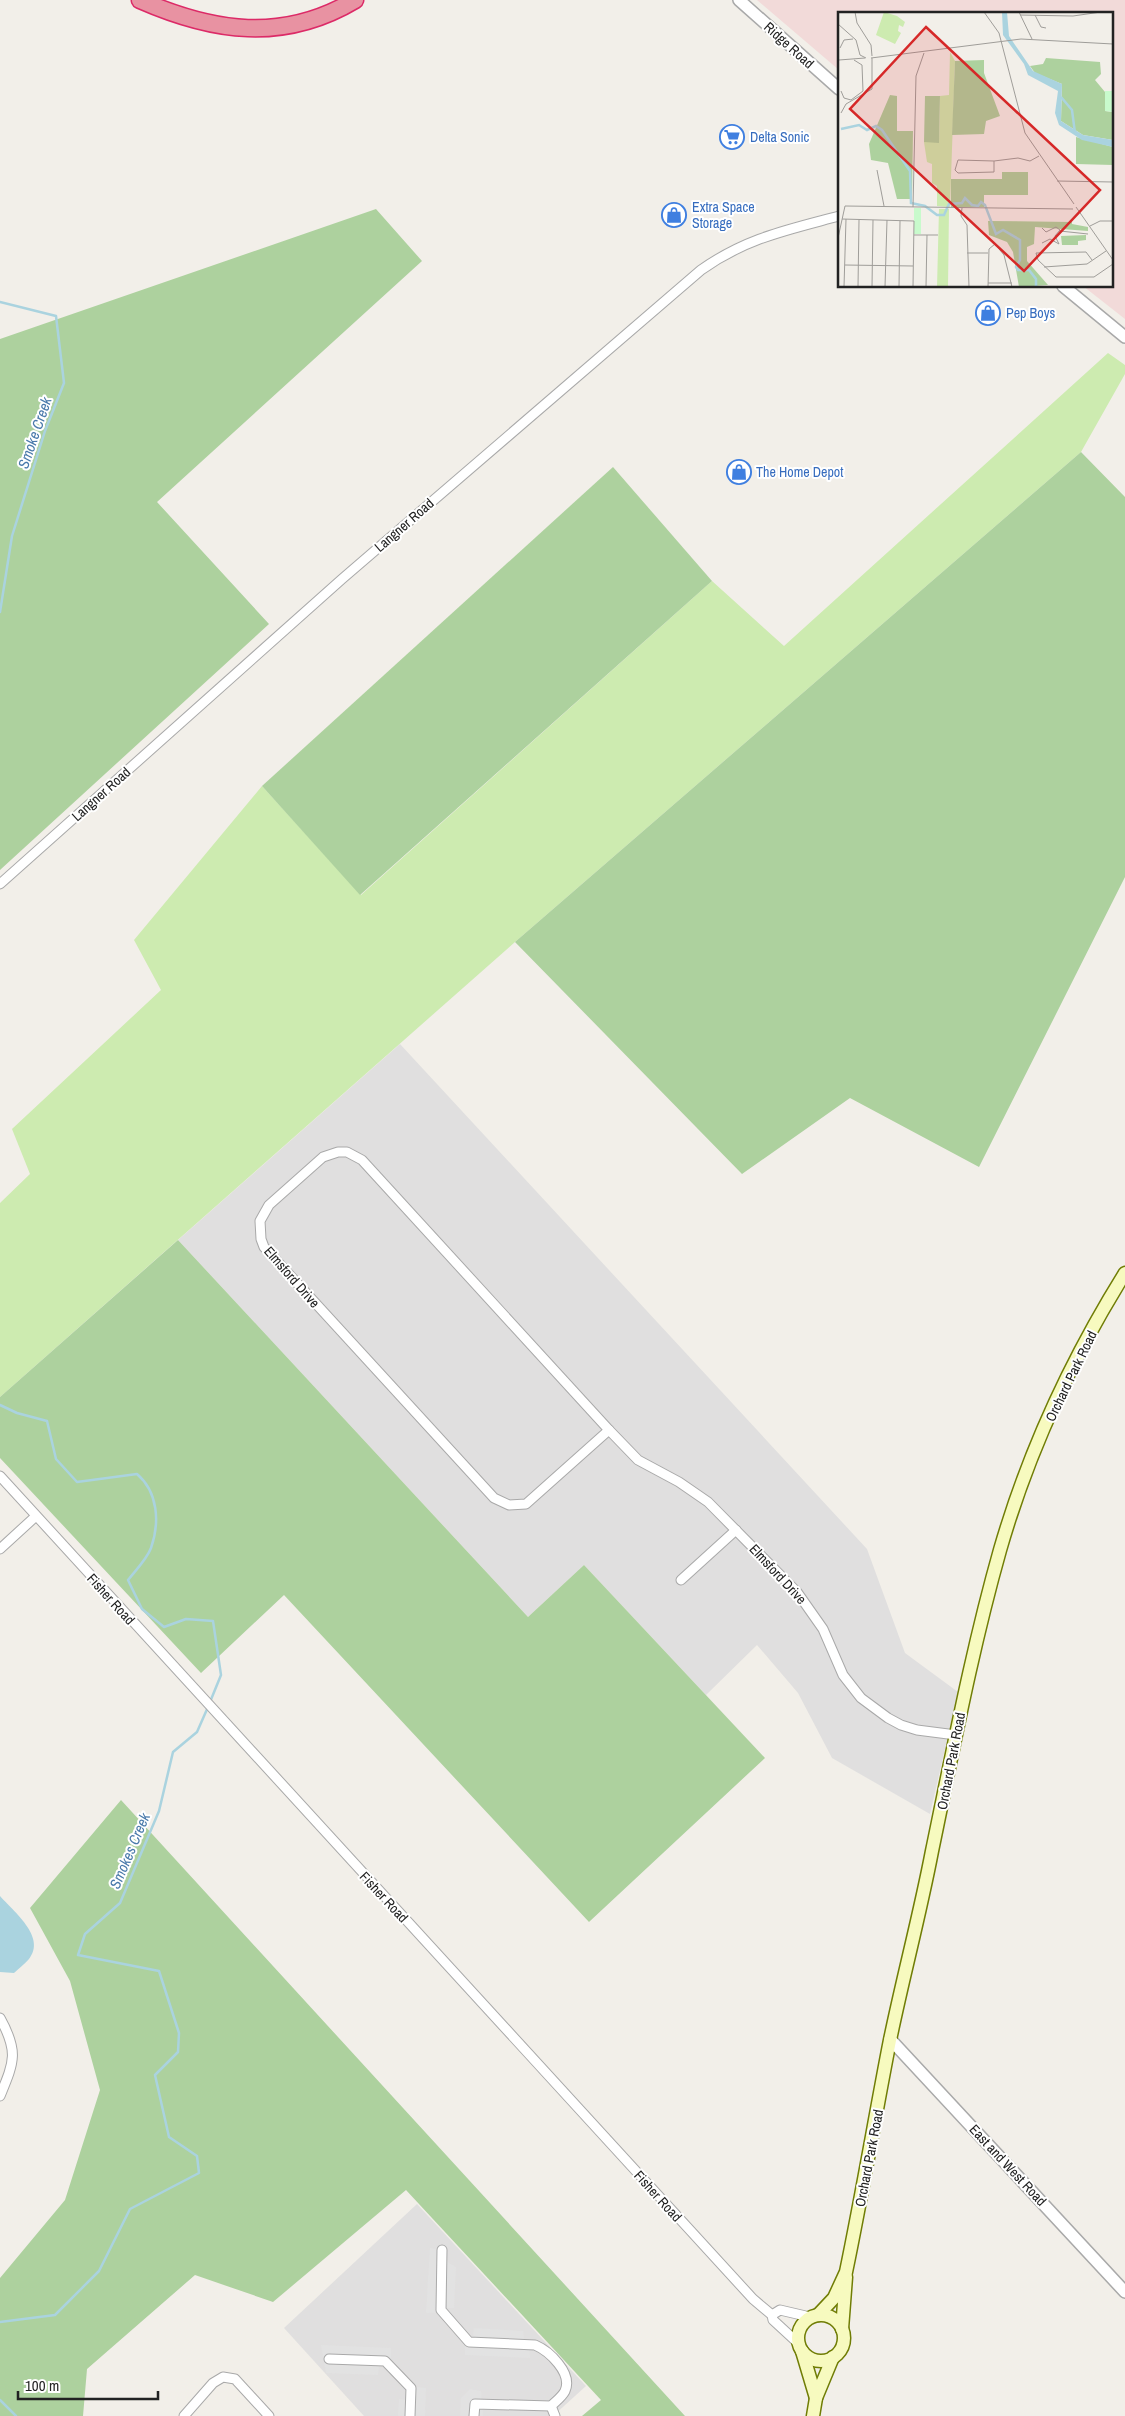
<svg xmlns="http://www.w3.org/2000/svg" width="1125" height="2416" font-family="'Archivo Narrow',sans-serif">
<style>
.residential{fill:#e0dfdf}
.commercial{fill:#f2dad9}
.grass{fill:#cdebb0}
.forest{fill:#add19e}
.parking{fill:#e2e2e2}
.water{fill:#aad3df}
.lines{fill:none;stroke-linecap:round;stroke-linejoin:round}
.stream{stroke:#aad3df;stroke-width:2.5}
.minor-casing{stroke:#a9a9a9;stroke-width:11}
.tertiary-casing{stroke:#a9a9a9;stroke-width:14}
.secondary-casing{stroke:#707d05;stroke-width:15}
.motorway-casing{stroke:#dc2a67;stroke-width:19}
.minor{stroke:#fff;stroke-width:9}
.tertiary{stroke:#fff;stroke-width:11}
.secondary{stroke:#f7fabf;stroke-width:12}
.motorway{stroke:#e892a2;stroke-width:16}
.labels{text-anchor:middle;stroke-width:4;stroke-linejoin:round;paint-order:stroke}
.street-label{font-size:14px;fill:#222;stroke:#fff}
.shop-label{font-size:14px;fill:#366cbe;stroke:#fff;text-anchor:start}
.water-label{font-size:15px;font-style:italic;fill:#4a7aab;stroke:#fff}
.inset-river{fill:none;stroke:#aad3df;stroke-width:2.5}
.inset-road{fill:none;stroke:#9f9d99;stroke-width:1}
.view{fill:#d62828;fill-opacity:0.15;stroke:#d62828;stroke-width:2.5}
.inset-edge{fill:none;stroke:#222;stroke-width:2.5}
</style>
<rect width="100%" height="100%" fill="#f2efe9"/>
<g class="residential">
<path d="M400 1044 867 1549 905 1653 958 1692 930 1814 832 1758 798 1693 757 1645 706 1695 584 1565 528 1617 178 1240Z"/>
<path d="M417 2204 586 2386 553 2416H364L284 2328Z"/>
</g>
<path class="commercial" d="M757 0H1125V319L1083 286H1111V14H839V70Z"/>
<path class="grass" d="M1108 353 1125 365V374L1081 452 515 942 0 1397V1203L30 1174 12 1129 161 990 134 940 262 786 361 895 712 581 784 646Z"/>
<g class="forest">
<path d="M376 209 422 261 157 502 269 624 0 870V339Z"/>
<path d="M1081 452 1125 497V877L979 1167 850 1098 742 1174 515 942Z"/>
<path d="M613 467 712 581 360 895 262 786Z"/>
<path d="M178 1240 528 1617 584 1565 765 1758 589 1922 284 1595 201 1673 0 1458V1397Z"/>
<path d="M121 1800 685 2416H582L601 2400 406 2190 273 2302 195 2275 87 2369 83 2416H0V2278L65 2200 100 2090 70 1981 30 1908Z"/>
</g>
<g class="parking">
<path d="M430 2248 437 2249 449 2263 456 2267 454 2308H447V2312L426 2313Z"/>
<path d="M474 2328 523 2331 524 2339 529 2340 530 2358 465 2355V2346L473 2336Z"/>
<path d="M321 2345 391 2348V2359L379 2366 378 2375 326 2373Z"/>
<path d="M417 2387 426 2388 425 2416H398L399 2399 408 2400Z"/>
<path d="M470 2389 481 2391 483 2416H460L461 2398Z"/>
</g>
<path class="water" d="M0 1896C13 1911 47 1937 29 1959 25 1964 19 1968 14 1973L0 1972Z"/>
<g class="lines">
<g class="stream">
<path d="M0 302 56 316 64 383 45 431 12 536 0 612"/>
<path d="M0 1405 17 1413 47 1421 56 1459 77 1482 137 1474C158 1492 160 1522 151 1548 147 1559 135 1571 128 1580L142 1609 164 1627 186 1619 213 1621 221 1675 210 1702"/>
<path d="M0 2322 55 2315 99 2271 130 2209 199 2173 197 2156 169 2137 155 2075 178 2052 179 2033 159 1971 78 1955 85 1934 120 1903 159 1811 173 1752 197 1732 208 1707"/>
<path d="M0 2400 16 2416"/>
</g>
<defs>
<g id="minor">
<path d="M0 884 342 579 701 270C746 238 787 230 839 216"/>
<path d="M338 1152H347L362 1160 609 1430 526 1504 509 1505 494 1498 264 1247 261 1239 260 1221 269 1205 323 1157Z"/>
<path d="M609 1430 638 1460 679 1482 708 1502 797 1592 823 1629 843 1675 861 1698 888 1718 901 1725 917 1730 956 1735"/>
<path d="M0 1476 753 2299 772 2315 773 2320 799 2344"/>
<path d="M0 1549 36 1516"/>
<path d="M681 1580 736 1530"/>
<path d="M0 2018C19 2052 14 2062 0 2096"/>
<path d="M442 2250 441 2310 469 2342 535 2345C549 2351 573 2373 565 2391 562 2397 556 2401 551 2406L475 2404 474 2416"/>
<path d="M772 2315 780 2310 810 2317"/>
<path d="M329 2359 385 2361 411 2388 410 2416"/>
<path d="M551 2406 555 2416"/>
<path d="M184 2416 213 2383 223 2377 235 2379 269 2416"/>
</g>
<g id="tertiary">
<path d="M739 0 839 89"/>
<path d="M1063 286 1125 337"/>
<path d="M890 2039 1125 2292"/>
</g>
<g id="secondary">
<circle cx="821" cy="2338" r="23"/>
<path d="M818 2315 834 2298 846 2272C862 2195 875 2117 890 2040 903 1977 920 1914 932 1851 953 1750 972 1649 1000 1550 1028 1453 1072 1358 1125 1273"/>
<path d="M842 2329 846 2277"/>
<path d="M802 2351 816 2398"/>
<path d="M813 2416 816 2398 833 2357"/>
</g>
<path id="motorway" d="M140 0C213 32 283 43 355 0"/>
</defs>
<use href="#minor" class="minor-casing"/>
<use href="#tertiary" class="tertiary-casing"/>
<use href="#secondary" class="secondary-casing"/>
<use href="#motorway" class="motorway-casing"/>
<use href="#minor" class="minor"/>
<use href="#tertiary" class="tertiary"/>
<use href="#secondary" class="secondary"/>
<use href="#motorway" class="motorway"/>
</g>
<defs>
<symbol id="supermarket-ring" viewBox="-11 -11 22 22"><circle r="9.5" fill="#fff" stroke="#3f7fe0" stroke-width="1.5"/><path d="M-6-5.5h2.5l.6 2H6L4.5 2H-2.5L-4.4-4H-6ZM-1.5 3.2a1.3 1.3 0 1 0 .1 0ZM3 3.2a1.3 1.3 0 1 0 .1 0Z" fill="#3f7fe0"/></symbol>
<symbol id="shop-ring" viewBox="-11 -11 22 22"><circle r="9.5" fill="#fff" stroke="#3f7fe0" stroke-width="1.5"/><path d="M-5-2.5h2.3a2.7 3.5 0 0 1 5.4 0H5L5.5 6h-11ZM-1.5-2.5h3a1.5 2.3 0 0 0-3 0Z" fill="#3f7fe0"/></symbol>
</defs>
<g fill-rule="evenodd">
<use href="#supermarket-ring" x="718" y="123" width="28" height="28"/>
<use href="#shop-ring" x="660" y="201" width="28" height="28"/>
<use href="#shop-ring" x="974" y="299" width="28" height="28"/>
<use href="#shop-ring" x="725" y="458" width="28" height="28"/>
</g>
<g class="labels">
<g class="street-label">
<text transform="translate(789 45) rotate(42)" y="5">Ridge Road</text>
<text transform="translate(404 525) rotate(-41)" y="5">Langner Road</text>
<text transform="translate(101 794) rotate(-42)" y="5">Langner Road</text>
<text transform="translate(292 1277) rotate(49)" y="5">Elmsford Drive</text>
<text transform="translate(1071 1376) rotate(-64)" y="5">Orchard Park Road</text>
<text transform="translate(778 1574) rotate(47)" y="5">Elmsford Drive</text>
<text transform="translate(111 1599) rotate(48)" y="5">Fisher Road</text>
<text transform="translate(951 1761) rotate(-79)" y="5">Orchard Park Road</text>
<text transform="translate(384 1897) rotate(47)" y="5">Fisher Road</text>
<text transform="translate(869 2158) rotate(-79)" y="5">Orchard Park Road</text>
<text transform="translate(1008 2165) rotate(47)" y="5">East and West Road</text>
<text transform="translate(658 2196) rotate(48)" y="5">Fisher Road</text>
</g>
<g class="shop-label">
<text x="750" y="142">Delta Sonic</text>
<text x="692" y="212">Extra Space<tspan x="692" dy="16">Storage</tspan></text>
<text x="1006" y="318">Pep Boys</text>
<text x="756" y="477">The Home Depot</text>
</g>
<g class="water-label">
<text transform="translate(35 433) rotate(-71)" y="5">Smoke Creek</text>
<text transform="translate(130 1851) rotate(-67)" y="5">Smokes Creek</text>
</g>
</g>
<g transform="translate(838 12)">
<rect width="275" height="275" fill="#f2efe9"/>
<path d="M46 0 59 4 67 10 65 15 61 13 60 19 63 21 57 32 38 23ZM112 40 117 49 112 195 99 194V174L94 171V152L89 150 86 130H101L102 84 111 83ZM101 197H111L110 275H99Z" fill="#cdebb0"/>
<path d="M208 46 262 50 263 62 257 68 267 80V99L275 100V128L245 123 223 109 224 72 197 61 192 54 205 52ZM146 48V61L162 104 148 109 146 122 114 123 117 49ZM52 83 59 84V119H75L74 187H59L50 151 33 148 31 132ZM87 84H102L101 131 86 130ZM238 125 275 135V153L238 152ZM164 160H190V183H146V195H113V167H164ZM150 209 234 210V212L250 215V219L197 215 196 232 189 235V249L210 273 181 275 175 240 169 230 151 223ZM248 223V228L240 229V233H224L223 224Z" fill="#add19e"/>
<path d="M267 79H275V100L267 99ZM76 196H83V222H76Z" fill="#c8facc"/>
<path d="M164 0H169L171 24 195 59 224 72 223 109 245 123 275 128V135L244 128 221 113 217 101 220 79 190 63 186 52 165 23Z" fill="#aad3df"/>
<path class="inset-river" d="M223 85 234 98 237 121M3 117 21 113 29 118 38 114 44 118 72 159 73 191 87 194 99 203H106L111 192 124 191 127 186 134 193 140 194 143 190 147 193 158 222 165 218 182 228V248L178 255 180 258H191L198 267V275"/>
<path class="inset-road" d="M17 0 19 11 33 33 34 44M146 0 161 21 187 121 236 192M181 0 194 27M182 3 235 4 263 0M197 3 203 15 208 16M0 12 18 28 22 43 28 46M0 27V157M2 36 6 28 15 27M33 46 183 27 275 32M1 48 27 46M3 79 6 86 13 88 25 79 24 53 16 48M3 101 8 92 34 77V46M120 148 156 149V160L120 161 117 158ZM156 149 180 146 192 149 201 144M39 158 46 194M219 169 275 170M75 195 78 64 86 41M238 195 275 248M124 196 123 204 129 213 131 275M4 207 76 209 75 275M252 214 262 209H275M204 216 208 220 218 215 222 218 217 224 221 232 212 227 204 231M222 219 250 222M76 223H100M0 226 7 194 235 197M129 241H150M254 248 248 240 198 241 200 248 218 265H256L275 252M7 253 75 254M206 255 249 252 268 239M150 271H174M6 275 8 207M20 275 21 208M34 275 35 208M47 275 49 208M61 275 62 209M88 275 89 223M150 275 151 237 157 232 166 243 174 275"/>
<path class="view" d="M88 15 262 178 186 259 12 97Z"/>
<rect width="275" height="275" class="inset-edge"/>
</g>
<path d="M18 2391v8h140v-8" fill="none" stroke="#222222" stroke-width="2.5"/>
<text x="25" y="2391" font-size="15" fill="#222222" stroke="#ffffff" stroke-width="4" paint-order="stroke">100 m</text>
</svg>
